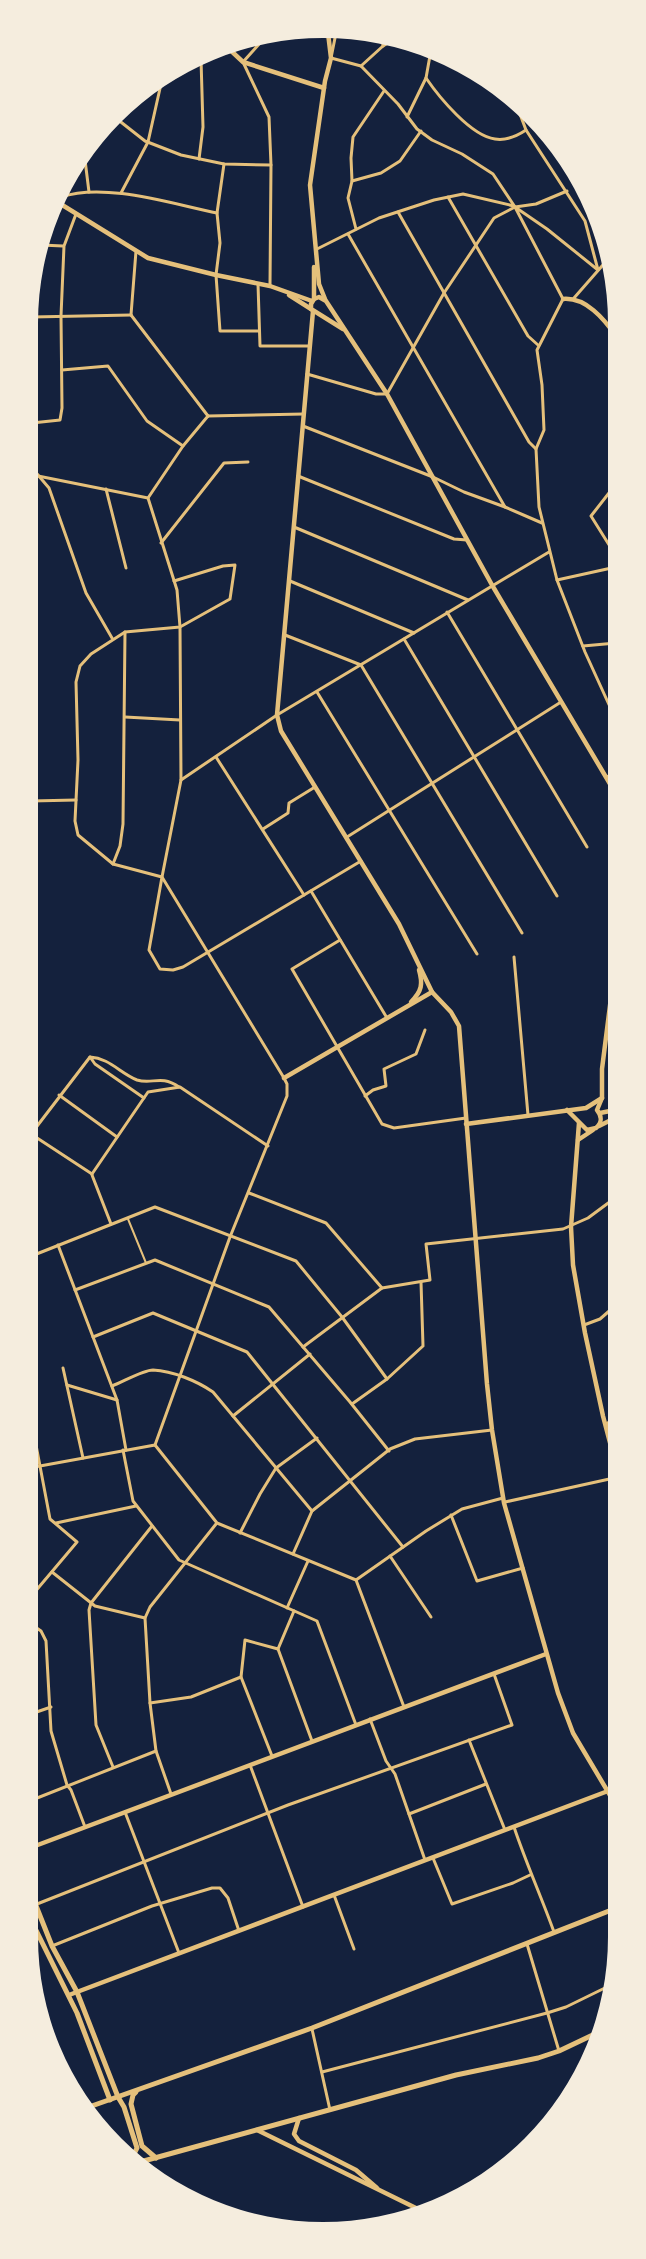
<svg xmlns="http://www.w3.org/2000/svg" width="646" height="2259" font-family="Signika,sans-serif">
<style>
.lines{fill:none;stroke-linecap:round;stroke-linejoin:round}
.pedestrian{stroke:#e5c07b;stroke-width:2}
.minor{stroke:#e5c07b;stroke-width:3}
.tertiary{stroke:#e5c07b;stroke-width:4.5}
.secondary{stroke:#e5c07b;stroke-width:4.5}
.primary{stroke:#e5c07b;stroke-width:5}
</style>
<rect width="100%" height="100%" fill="#14213d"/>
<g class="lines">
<path class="pedestrian" d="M128 1219 146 1263"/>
<g class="minor">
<path d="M269 33 243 62 269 117 271 165 270 285"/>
<path d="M336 33 331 58 361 66 398 104 417 129 432 140 462 154 493 174 515 207 547 229 598 270"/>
<path d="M382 33 383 46"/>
<path d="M361 66 383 46 396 38"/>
<path d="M426 78C439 97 471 136 495 139 507 141 517 136 526 130"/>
<path d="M515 101 526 130 585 221 598 270"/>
<path d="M407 117 426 78 431 50"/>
<path d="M117 119 145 141 181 155 224 164 271 165"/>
<path d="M84 152 89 192"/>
<path d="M199 159 203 127 201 59"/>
<path d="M224 164 217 213 220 243 216 275 220 331H259"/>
<path d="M352 181 381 173 400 161 421 131"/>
<path d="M121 193 148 142 163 75"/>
<path d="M61 197C105 182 172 204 217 213"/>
<path d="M448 197 528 336 538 345"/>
<path d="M515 207 563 299 537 350 542 385 544 430 536 449 539 507 557 580 585 652 616 720"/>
<path d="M398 212 529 442 536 449"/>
<path d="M356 229 348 198 352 181 351 158 353 137 384 91"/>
<path d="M348 234 505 507"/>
<path d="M41 245 63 246"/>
<path d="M317 249 379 218 434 200 463 194 514 206"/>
<path d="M258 284 260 346H310"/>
<path d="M574 298 609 258"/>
<path d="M131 315 208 416"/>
<path d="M131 315 136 251"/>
<path d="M32 317 131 315"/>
<path d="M62 370 108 366 147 421 183 446"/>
<path d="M307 374 376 394H387L444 293 494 218 515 207 536 204 567 191"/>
<path d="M208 416 304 414"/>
<path d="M32 423 60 420 62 408 61 316 64 246 76 214"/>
<path d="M303 426 433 477 464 492 505 507 542 523"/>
<path d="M32 468 49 488 86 593 112 638"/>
<path d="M38 476 148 498"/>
<path d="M298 476 454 539 467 540"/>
<path d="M106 489 126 568"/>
<path d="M294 527 468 600"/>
<path d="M161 543 224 463 248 462"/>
<path d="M616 556 591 516 616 484"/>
<path d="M557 580 616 567"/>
<path d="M174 581 223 566 235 565 230 599 180 627 125 632 91 654 80 666 76 682 78 760 75 821 78 835 113 864 162 877 149 950 160 969 173 970 183 967 361 861"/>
<path d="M290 581 414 633"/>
<path d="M447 612 587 847"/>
<path d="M285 635 361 665 522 933"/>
<path d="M404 639 557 896"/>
<path d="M583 646 616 643"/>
<path d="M317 692 477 954"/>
<path d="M125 717 180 720"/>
<path d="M216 757 304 895"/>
<path d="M606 777 616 774"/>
<path d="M181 780 277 715 549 552"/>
<path d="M31 801 76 800"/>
<path d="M263 829 288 813 289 803 315 787"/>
<path d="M347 837 561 702"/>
<path d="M113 864 120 846 123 824 125 632"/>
<path d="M311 891 387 1018"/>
<path d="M340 940 292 969 382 1124 394 1128 466 1118"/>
<path d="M514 957 528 1115"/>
<path d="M90 1057 31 1134 92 1174"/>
<path d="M59 1095 117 1137"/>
<path d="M365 1096 373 1090 386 1086 384 1069 416 1054 425 1030"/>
<path d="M144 1098 95 1064 90 1057C109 1058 120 1073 137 1080 153 1085 160 1074 179 1087"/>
<path d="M92 1174 148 1092 180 1087 268 1146"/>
<path d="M92 1175 111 1224"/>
<path d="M249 1193 326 1223 382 1288"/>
<path d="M58 1245 117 1400 126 1450"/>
<path d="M29 1257 155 1207 296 1261 342 1317 387 1379"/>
<path d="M75 1290 155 1260 269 1307 350 1402 389 1451"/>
<path d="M584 1325 600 1319 615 1306"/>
<path d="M93 1337 153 1313 247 1352 403 1547"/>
<path d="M303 1347 382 1288 430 1280 426 1244 563 1229 588 1218 615 1198"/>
<path d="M63 1368 83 1458"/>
<path d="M67 1385 117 1400"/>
<path d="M112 1386C123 1382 143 1370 153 1370 173 1371 197 1381 213 1392L312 1511"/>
<path d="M352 1404 387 1379 423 1346 421 1282"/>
<path d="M233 1416 310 1354"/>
<path d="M606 1426 614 1415"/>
<path d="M155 1445 230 1237 287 1096V1084L284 1078 162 877 181 780 180 627 177 590 148 498 183 446 208 416"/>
<path d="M155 1445 217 1523 356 1580 404 1707"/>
<path d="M123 1450 133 1501 179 1560 317 1621 356 1725"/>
<path d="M29 1468 155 1445"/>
<path d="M505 1502 614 1478"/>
<path d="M451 1515 477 1581 523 1568"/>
<path d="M56 1523 136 1506"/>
<path d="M240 1533 260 1494 276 1468 317 1438"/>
<path d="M293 1554 312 1511 390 1449 415 1439 492 1430"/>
<path d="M390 1556 431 1617"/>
<path d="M52 1572 95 1606 145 1618"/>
<path d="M356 1580 426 1531 462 1509 503 1498"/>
<path d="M28 1600 77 1542 50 1519 29 1408"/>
<path d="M287 1608 308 1561"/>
<path d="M28 1622 41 1631 46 1641 51 1731 67 1785 71 1790 85 1827"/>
<path d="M278 1649 312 1741"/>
<path d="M150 1703 191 1697 241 1677"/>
<path d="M28 1715 51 1707"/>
<path d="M370 1719 386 1761 395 1774 425 1860"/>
<path d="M469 1740 505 1830"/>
<path d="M272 1756 241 1677 245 1640 278 1649 294 1611"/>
<path d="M250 1765 303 1907"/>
<path d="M113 1767 96 1725 89 1610 91 1603 152 1526"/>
<path d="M171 1794 156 1751 150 1703 145 1618 150 1607 216 1524"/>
<path d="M27 1802 156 1751"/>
<path d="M125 1812 179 1953"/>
<path d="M409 1814 486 1784"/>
<path d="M514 1827C526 1863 541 1896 554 1932"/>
<path d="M433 1858 452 1904 513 1883 530 1875"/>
<path d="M334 1895 354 1949"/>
<path d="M37 1904 288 1805 512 1725 494 1674"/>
<path d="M527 1944 559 2051"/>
<path d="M52 1946 152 1906 212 1888H220L228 1898 239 1931"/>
<path d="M42 2012 75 2090"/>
<path d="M312 2029 330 2110"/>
<path d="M322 2072 547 2013 566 2007 613 1984"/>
</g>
<g class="tertiary">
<path d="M228 48 243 62 324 88"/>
<path d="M59 203 148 258 216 275 270 286 312 301"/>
<path d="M289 295 311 309"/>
<path d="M563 299C586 297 604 319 616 336"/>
<path d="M313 311 277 715 281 731 399 924 432 992 451 1012 459 1026 487 1384 492 1430 504 1503 558 1693 573 1733 614 1802"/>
<path d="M411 1002C422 991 423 984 419 970"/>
<path d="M284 1078 432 992"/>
<path d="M567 1110 587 1130 596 1128C602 1123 602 1116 597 1110L602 1098V1069L615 966"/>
<path d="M600 1113 615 1110"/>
<path d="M579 1123 571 1227 573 1265 585 1333 603 1416 614 1458"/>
<path d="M466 1124 586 1108 602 1098"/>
<path d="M599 1126 615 1118"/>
<path d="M578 1140 593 1130"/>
<path d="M27 1849 546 1654"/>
<path d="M69 1995 608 1791"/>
<path d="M299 2118 294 2134 299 2141 356 2170 377 2188"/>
<path d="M257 2130 422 2211"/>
</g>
<g class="secondary">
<path d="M314 267V299L311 304V309L343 329"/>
<path d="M314 299 319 297 326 301 387 394 492 585 616 794"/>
<path d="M325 299 319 284 310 185 325 81 331 58 328 33"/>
</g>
<g class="primary">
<path d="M27 1883 52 1946 77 1992 118 2097 124 2107 137 2148 133 2156"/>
<path d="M27 1912 77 2013 110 2100"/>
<path d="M136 2092 133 2095 131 2104 142 2146 156 2158"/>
<path d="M86 2108 312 2028 614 1909"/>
<path d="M140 2162 456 2075 538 2058 559 2051 599 2032"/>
</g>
</g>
<path d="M0 0H646V2259H0ZM323 38H323A285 285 0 0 1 608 323V1937A285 285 0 0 1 323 2222H323A285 285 0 0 1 38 1937V323A285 285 0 0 1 323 38Z" fill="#f5edde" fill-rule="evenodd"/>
</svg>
